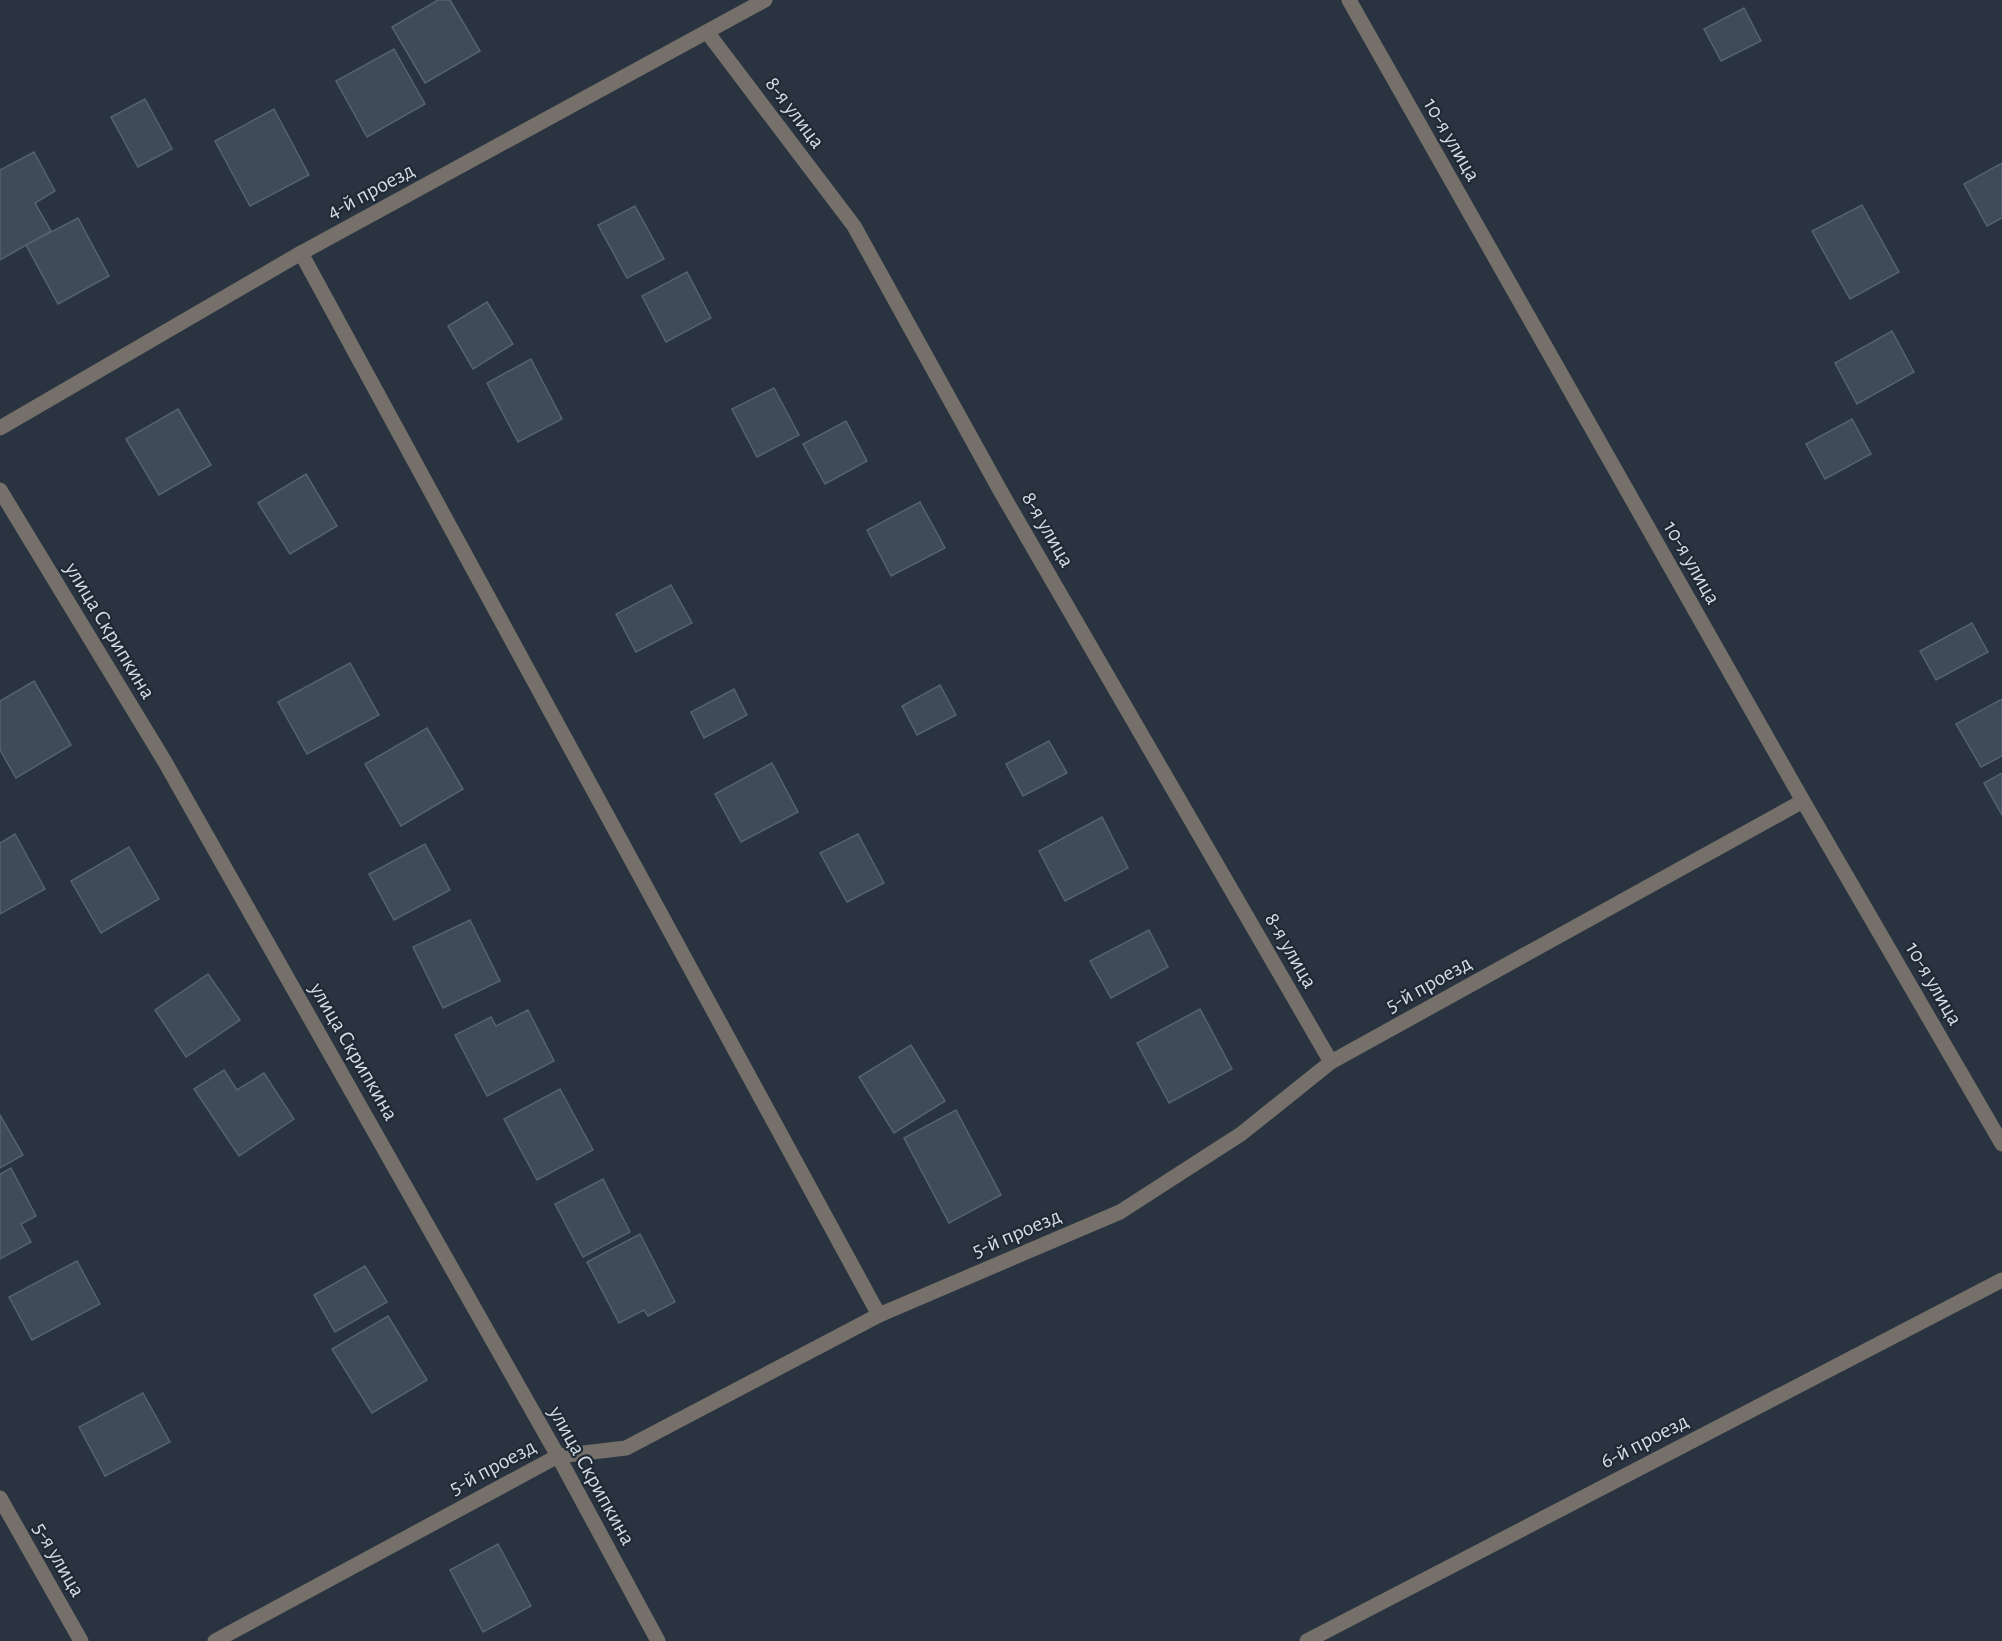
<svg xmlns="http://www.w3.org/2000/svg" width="2002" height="1641" font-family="'Alegreya Sans',sans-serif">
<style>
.building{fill:#3f4b59;stroke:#566270;stroke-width:1.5}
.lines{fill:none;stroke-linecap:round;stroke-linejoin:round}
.minor{stroke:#76706a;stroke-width:15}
.labels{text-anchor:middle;stroke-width:4.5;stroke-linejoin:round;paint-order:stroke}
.street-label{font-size:22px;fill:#d4dbe3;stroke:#1f2a36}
</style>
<rect width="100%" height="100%" fill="#293440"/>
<g class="building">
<path d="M438 0H450L480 51 425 83 392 27Z"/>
<path d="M1744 8 1761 41 1721 61 1704 29Z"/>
<path d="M394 49 425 104 367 137 336 81Z"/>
<path d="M145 99 172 149 138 167 111 117Z"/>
<path d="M274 109 309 175 250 206 215 141Z"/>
<path d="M34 152 55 191 35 203 51 231 0 260V170Z"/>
<path d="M2002 163V218L1987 226 1964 184Z"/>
<path d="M1862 205 1899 272 1850 299 1812 231Z"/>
<path d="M635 206 664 259 627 278 598 225Z"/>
<path d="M78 218 109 276 58 304 26 245Z"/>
<path d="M687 272 711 318 666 342 642 296Z"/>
<path d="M487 302 513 344 473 369 448 326Z"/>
<path d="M1892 331 1914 372 1857 404 1835 363Z"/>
<path d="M531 359 562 419 518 442 487 383Z"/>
<path d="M774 388 799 435 757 457 732 409Z"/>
<path d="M178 409 211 465 159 495 126 439Z"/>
<path d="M1852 419 1871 454 1825 479 1806 444Z"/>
<path d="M846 421 867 461 825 484 803 444Z"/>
<path d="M306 474 337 526 290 554 258 503Z"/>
<path d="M920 502 945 548 891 576 867 530Z"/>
<path d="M671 585 692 623 636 652 616 614Z"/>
<path d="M1972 623 1988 652 1936 680 1920 651Z"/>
<path d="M350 663 379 715 307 754 278 702Z"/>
<path d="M34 681 71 745 16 778 0 750V701Z"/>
<path d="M940 685 956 715 917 735 902 706Z"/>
<path d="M734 689 747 715 704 738 691 712Z"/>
<path d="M2002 699V756L1981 767 1956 724Z"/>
<path d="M427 728 463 789 401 826 365 764Z"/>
<path d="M1049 741 1067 773 1023 796 1006 764Z"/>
<path d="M772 763 798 812 741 842 715 794Z"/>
<path d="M2002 773V815L1984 783Z"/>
<path d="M1102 817 1128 868 1065 901 1039 851Z"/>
<path d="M15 834 45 889 0 914V843Z"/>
<path d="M858 834 884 883 847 902 820 853Z"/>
<path d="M425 844 450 890 394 920 369 874Z"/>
<path d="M129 847 159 899 101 933 71 881Z"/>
<path d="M470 920 500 981 443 1008 413 947Z"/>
<path d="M1149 930 1168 967 1111 998 1090 961Z"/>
<path d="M208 974 240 1020 186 1057 155 1010Z"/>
<path d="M1200 1009 1232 1069 1169 1103 1137 1043Z"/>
<path d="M528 1010 554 1061 487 1096 455 1035 491 1017 496 1026Z"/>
<path d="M911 1045 945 1101 894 1133 859 1077Z"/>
<path d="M224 1070 237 1090 264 1073 294 1119 239 1156 194 1089Z"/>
<path d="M560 1089 593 1150 537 1180 504 1119Z"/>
<path d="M956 1110 1001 1195 949 1223 904 1138Z"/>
<path d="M0 1115 23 1155 0 1168Z"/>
<path d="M11 1168 36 1216 21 1224 31 1242 0 1259V1174Z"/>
<path d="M603 1179 630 1232 583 1257 555 1204Z"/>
<path d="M640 1234 675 1302 648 1316 644 1310 619 1323 587 1262Z"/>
<path d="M77 1261 100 1304 32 1340 9 1297Z"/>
<path d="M365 1266 387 1302 335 1332 314 1295Z"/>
<path d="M388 1316 427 1380 372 1413 332 1349Z"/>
<path d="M143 1393 170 1442 105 1476 79 1427Z"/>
<path d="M498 1544 531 1606 483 1632 450 1570Z"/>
</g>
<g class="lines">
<g class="minor">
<path d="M1349 0 1803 801 2002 1144"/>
<path d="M707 32 854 226 1001 492 1331 1062"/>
<path d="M301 253 879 1315"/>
<path d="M0 428 301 253 765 0"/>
<path d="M0 490 165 762 558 1456 658 1641"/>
<path d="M0 1498 81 1641"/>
<path d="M215 1641 558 1456 626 1448 879 1315 1120 1212 1241 1134 1331 1062 1803 801"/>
<path d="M1307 1641 2002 1280"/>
</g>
</g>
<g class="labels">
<g class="street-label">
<text transform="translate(796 112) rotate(53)" y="8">8-я улица</text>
<text transform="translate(1453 139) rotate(60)" y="8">10-я улица</text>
<text transform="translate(370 190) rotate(-28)" y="8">4-й проезд</text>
<text transform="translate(1049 529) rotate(60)" y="8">8-я улица</text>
<text transform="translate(1693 562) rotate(60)" y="8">10-я улица</text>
<text transform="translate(111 630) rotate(59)" y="8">улица Скрипкина</text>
<text transform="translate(1292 950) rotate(60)" y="8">8-я улица</text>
<text transform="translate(1428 983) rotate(-29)" y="8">5-й проезд</text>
<text transform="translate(1935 983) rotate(60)" y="8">10-я улица</text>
<text transform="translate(355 1051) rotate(60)" y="8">улица Скрипкина</text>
<text transform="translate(1016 1232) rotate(-23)" y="8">5-й проезд</text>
<text transform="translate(1644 1440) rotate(-27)" y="8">6-й проезд</text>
<text transform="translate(492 1466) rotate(-28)" y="8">5-й проезд</text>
<text transform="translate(593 1475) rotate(61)" y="8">улица Скрипкина</text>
<text transform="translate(60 1559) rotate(60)" y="8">5-я улица</text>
</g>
</g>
</svg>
